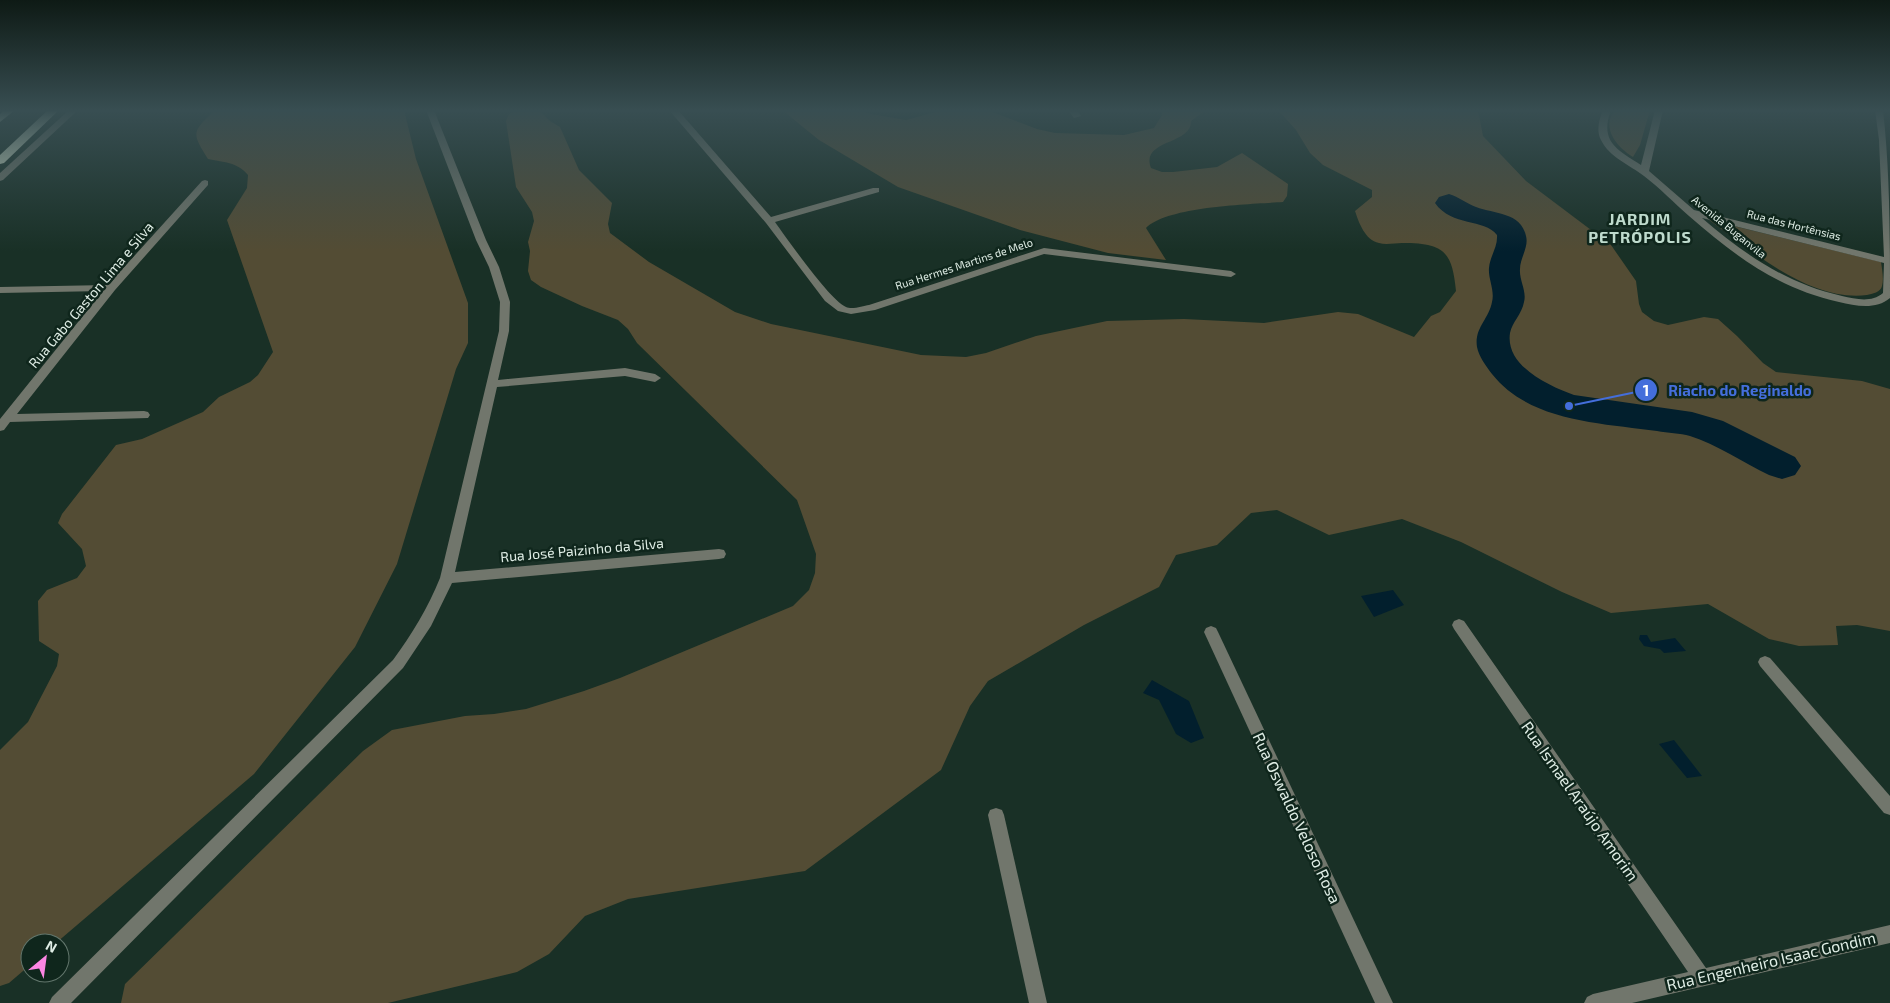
<svg xmlns="http://www.w3.org/2000/svg" width="1890" height="1003" font-family="'Exo 2',sans-serif">
<style>
.green{fill:#534c34}
.water{fill:#021f2d}
.lines{fill:none;stroke-linecap:round;stroke-linejoin:round}
.river{fill:#021f2d;fill-rule:evenodd}
.minor{fill:#71766c;fill-rule:evenodd}
.highway{fill:#d3e0c8;fill-rule:evenodd}
.labels{text-anchor:middle;stroke-width:5;stroke-linejoin:round;paint-order:stroke}
.far-street-label{font-size:11px;fill:#dfede5;stroke:#0f261c}
.street-label{font-size:14px;fill:#dfede5;stroke:#0f261c}
.far-district-label{font-size:16px;font-weight:bold;letter-spacing:1px;fill:#bfdbcd;stroke:#0f261c}
.near-street-label{font-size:16px;fill:#dfede5;stroke:#0f261c}
.leader{fill:none;stroke:#446edb;stroke-width:2}
.callout-dot{fill:#446edb;stroke:#0f261c;stroke-width:2}
.mark-label{font-size:15px;text-anchor:middle;font-weight:bold;fill:#fff}
.callout-label{font-size:15px;text-anchor:middle;font-weight:bold;fill:#446edb;stroke:#0f261c;stroke-width:5;stroke-linejoin:round;paint-order:stroke}
</style>
<rect width="100%" height="100%" fill="#193026"/>
<g class="green">
<path d="M215 110H404L416 159 468 303V343L456 369 397 564 355 647 254 774 56 943H30V965L9 983 0 986V750L28 722 57 666 59 654 39 641 38 601 47 590 77 578 86 566 82 549 58 523 62 514 116 445 142 439 203 412 219 397 250 382 258 375 273 352 227 220 247 188 248 175C238 162 222 162 208 159 191 132 192 132 215 110Z"/>
<path d="M516 110H539L550 121 560 127 579 170 612 203 608 224 610 233 649 262 735 312 771 324 921 355 966 357 986 353 1036 336 1107 321 1184 319 1264 323 1338 312 1358 314 1414 337 1431 316 1440 312 1456 291C1452 251 1444 243 1402 243 1395 243 1386 245 1379 243 1365 240 1359 223 1355 211L1372 197V190L1323 165 1310 153 1296 130 1278 110H1478L1483 136 1526 181 1611 245 1636 281 1639 304 1642 312 1654 321 1668 325 1704 317 1718 319 1737 336 1763 363 1776 372 1862 381 1890 389V631L1857 625 1836 626 1838 645 1799 646 1769 639 1708 604 1611 613 1562 592 1461 542 1402 519 1329 535 1277 510 1251 513 1217 545 1176 555 1159 587 1084 625 988 681 970 706 941 770 805 871 628 899 585 916 549 954 517 972 388 1003H121L125 984 363 751 392 730 465 716 494 714 526 709 584 691 620 678 793 606 809 590 815 573 816 554 797 500 637 343 628 329 618 320 582 306 541 287 531 280 528 271 530 251 528 242 534 221 532 212 516 187 506 121 509 114Z"/>
<path d="M782 110H859L871 114 906 120 943 110H987L1037 129 1055 133 1124 135 1154 128 1162 115 1161 110H1206L1191 121C1192 145 1140 139 1151 168L1162 172H1173L1217 167 1242 153 1288 184 1287 196 1283 202C1252 204 1167 206 1146 228L1166 260 1108 253 1020 230 898 187 819 140Z"/>
<path d="M1615 110H1650L1640 145 1633 157C1618 148 1600 128 1615 110Z"/>
<path d="M1709 220 1881 262C1882 269 1884 279 1882 286 1881 292 1872 294 1867 295 1810 302 1752 251 1709 220Z"/>
</g>
<g class="water">
<path d="M1393 590 1404 605 1374 617 1361 596Z"/>
<path d="M1640 635H1647L1651 642 1675 638 1686 651 1664 653 1660 649 1644 646 1639 639Z"/>
<path d="M1152 680 1189 701 1204 738 1191 743 1176 734 1159 700 1143 693Z"/>
<path d="M1674 740 1702 776 1687 778 1659 744Z"/>
</g>
<g class="lines">
<path class="river" d="M1449 194C1459 197 1466 203 1476 207 1494 214 1521 212 1526 236 1529 247 1520 258 1520 269 1519 280 1527 291 1524 302 1522 314 1512 322 1510 333 1505 366 1549 386 1574 395L1692 412 1723 421 1795 457 1801 466 1795 475 1782 479 1769 475C1744 463 1716 444 1690 436 1680 433 1668 433 1657 431 1601 423 1530 422 1492 374 1486 366 1479 357 1477 347 1474 328 1489 319 1492 302 1495 290 1488 279 1489 268 1490 256 1498 247 1497 235 1484 218 1452 227 1435 203L1439 197Z"/>
<g class="minor">
<path d="M69 110H78L3 180 0 181V173Z"/>
<path d="M426 110H434L486 240 499 267 510 302 509 331 498 380 625 368 655 374 661 378 655 382 625 376 497 387 455 572 719 549 724 550 726 554 724 558 719 559 452 583 431 626 403 668 71 1003H49L52 997 393 660C412 634 428 608 440 578L499 331 500 302 489 267 476 240Z"/>
<path d="M669 110H678L771 217 873 188H879V192L775 222C788 240 829 299 846 307 852 310 863 306 869 305L1044 248 1231 271 1236 274 1231 277 1044 254 875 310 851 314 838 311 825 301 766 223Z"/>
<path d="M1068 110H1077L1081 116 1074 118Z"/>
<path d="M1603 110H1611C1599 142 1618 150 1641 165L1655 110H1663L1649 171 1694 210 1884 257 1879 140 1875 110H1883C1890 172 1890 235 1890 298 1876 310 1856 306 1839 302 1778 288 1736 257 1689 216 1674 203 1660 188 1644 176 1630 165 1609 157 1601 140 1596 131 1599 119 1603 110ZM1702 218 1884 263 1883 293C1871 303 1856 299 1842 296 1787 284 1744 254 1702 218Z"/>
<path d="M205 180 208 181V185L115 290 17 414 144 411 148 412 150 415 148 418 10 422 4 430 0 431V419L103 291 0 293V287L108 285 202 181Z"/>
<path d="M1459 619 1464 621 1706 968 1890 925V943L1632 1003H1584L1587 997 1593 994 1688 972 1454 629 1452 625 1454 621Z"/>
<path d="M1211 626 1216 628 1218 632 1393 1003H1375L1204 632 1206 628Z"/>
<path d="M1765 656 1770 658 1890 796V815L1884 813 1760 666 1758 662 1760 658Z"/>
<path d="M996 808 1002 810 1004 815 1047 1003H1029L988 815 990 810Z"/>
</g>
<g class="highway">
<path d="M4 110H15L0 122V114Z"/>
<path d="M48 110H59L4 163 0 164V155Z"/>
</g>
</g>
<linearGradient id="sky" x2="0" y2="1"><stop stop-color="#0e1a15"/><stop offset="0.44" stop-color="#384e52"/><stop offset="1" stop-color="#384e52" stop-opacity="0"/></linearGradient>
<rect width="1890" height="251" fill="url(#sky)"/>
<g class="labels">
<g class="far-street-label">
<text transform="translate(1794 225) rotate(14)" y="4">Rua das Hortênsias</text>
<text transform="translate(1729 227) rotate(39)" y="4">Avenida Buganvila</text>
<text transform="translate(964 264) rotate(-18)" y="4">Rua Hermes Martins de Melo</text>
</g>
<g class="street-label">
<text transform="translate(91 295) rotate(-50)" y="5">Rua Gabo Gaston Lima e Silva</text>
<text transform="translate(582 550) rotate(-5)" y="5">Rua José Paizinho da Silva</text>
</g>
<g class="far-district-label">
<text x="1640" y="225">JARDIM<tspan x="1640" dy="18">PETRÓPOLIS</tspan></text>
</g>
<g class="near-street-label">
<text transform="translate(1580 801) rotate(55)" y="6">Rua Ismael Araújo Amorim</text>
<text transform="translate(1297 818) rotate(65)" y="6">Rua Oswaldo Veloso Rosa</text>
<text transform="translate(1771 961) rotate(-13)" y="6">Rua Engenheiro Isaac Gondim</text>
</g>
</g>
<path class="leader" d="M1569 406L1646 390"/>
<g class="callout-dot">
<circle cx="1569" cy="406" r="5"/>
<circle cx="1646" cy="390" r="12"/>
</g>
<g class="mark-label">
<text x="1646" y="396">1</text>
</g>
<g class="callout-label">
<text x="1740" y="396">Riacho do Reginaldo</text>
</g>
<g transform="translate(45 958) rotate(29)"><circle r="24" fill="#0f261c" stroke="#62766c"/>
<path d="M0-4L9 19L0 12L-9 19Z" fill="#fc86e3"/>
<text y="-8" font-size="14" font-weight="bold" text-anchor="middle" fill="#dfede5">N</text>
</g>
</svg>
